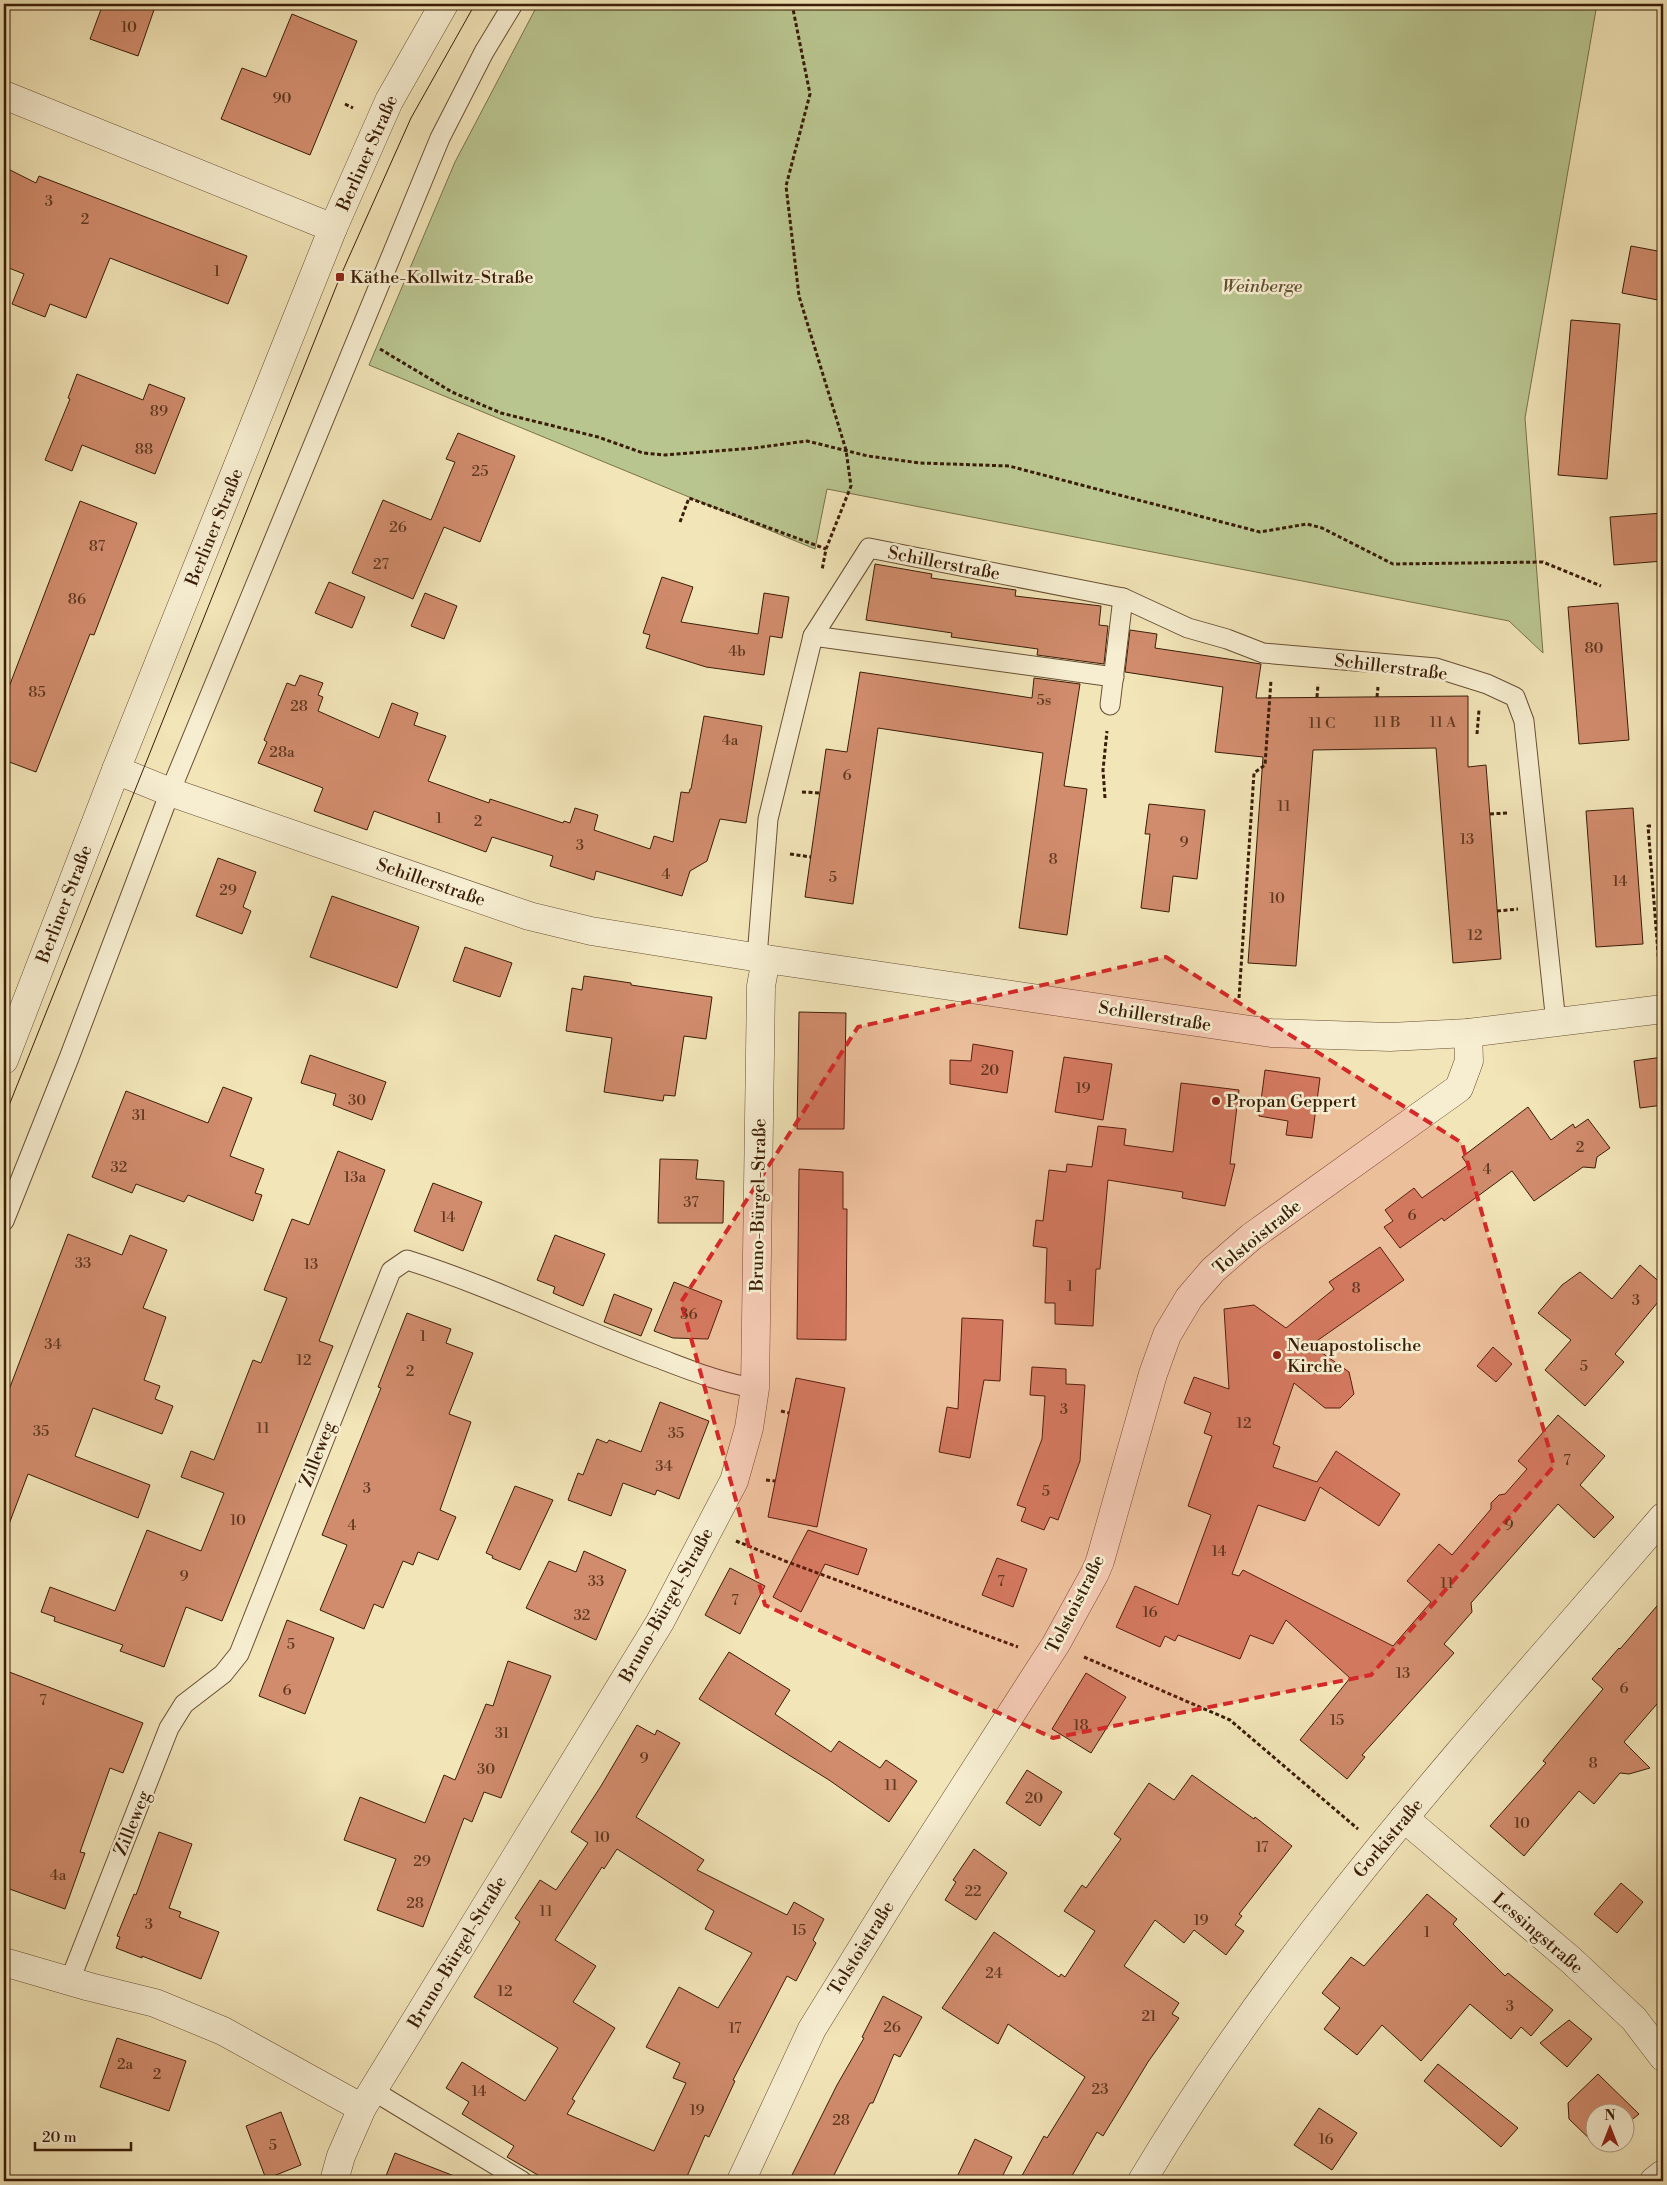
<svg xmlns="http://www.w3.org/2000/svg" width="1667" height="2185" font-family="'Libre Bodoni',serif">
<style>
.green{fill:#b9c58f;stroke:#7a714b}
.building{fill:#d18c6d;stroke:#3a1d07;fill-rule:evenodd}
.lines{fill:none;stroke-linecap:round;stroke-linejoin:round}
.service-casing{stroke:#684f33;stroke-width:21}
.minor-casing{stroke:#684f33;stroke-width:29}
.tertiary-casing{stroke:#684f33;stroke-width:29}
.path{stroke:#3a1d07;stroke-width:3;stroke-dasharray:4 2.5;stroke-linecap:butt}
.service{stroke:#f7eed1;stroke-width:19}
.minor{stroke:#f7eed1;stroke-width:28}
.tertiary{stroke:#f7eed1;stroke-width:28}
.tram{stroke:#3a1d07;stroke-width:1}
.marked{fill:#d62828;fill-opacity:0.2;stroke:#d62828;stroke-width:4;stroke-dasharray:10 6;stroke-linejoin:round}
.poi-dot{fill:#8f2418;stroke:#f7eed1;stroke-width:2}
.labels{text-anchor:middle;stroke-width:5;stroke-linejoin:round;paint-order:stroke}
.number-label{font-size:15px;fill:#603920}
.street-label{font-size:18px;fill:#3a1d07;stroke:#f7eed1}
.poi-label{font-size:18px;fill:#3a1d07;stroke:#f7eed1;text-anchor:start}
.park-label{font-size:18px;font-style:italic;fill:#604f30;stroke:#f7eed1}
</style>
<rect width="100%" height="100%" fill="#f2e5b8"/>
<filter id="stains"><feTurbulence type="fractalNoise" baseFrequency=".004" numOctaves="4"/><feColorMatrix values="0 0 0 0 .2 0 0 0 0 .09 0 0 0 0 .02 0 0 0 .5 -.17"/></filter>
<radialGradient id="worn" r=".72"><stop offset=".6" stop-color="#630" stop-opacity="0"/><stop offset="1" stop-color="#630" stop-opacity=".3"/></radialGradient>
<path class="green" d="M538 4H1597L1525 418 1543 653 1509 621 827 489 815 549 369 365 455 162Z"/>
<g class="building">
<path d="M103 4H156L138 56 90 39Z"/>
<path d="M292 14 357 41 310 155 221 119 242 68 266 77Z"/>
<path d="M4 167 36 183 39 176 247 256 228 304 110 258 86 318 50 304 45 317 12 304 24 274 4 266Z"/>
<path d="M1631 246 1663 252V301L1622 293Z"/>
<path d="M1571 320 1620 324 1607 479 1558 475Z"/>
<path d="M77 374 143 400 149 384 185 398 155 474 82 445 72 471 45 460 70 399 68 398Z"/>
<path d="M458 433 515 456 480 542 444 527 413 599 352 573 383 500 431 520 455 462 446 459Z"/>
<path d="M80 501 137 523 94 635 90 634 36 772 4 760V700Z"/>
<path d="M1663 513V561L1614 565 1610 517Z"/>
<path d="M875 564 932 574 931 578 1016 590 1015 596 1101 606 1099 625 1108 626 1104 664 1037 655 1038 649 951 637 952 633 866 620Z"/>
<path d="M662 577 693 587 681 622 758 634 764 593 789 597 782 638 770 636 764 675 706 667 646 648 650 635 643 633Z"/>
<path d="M329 582 365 597 352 628 315 613Z"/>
<path d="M425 593 457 606 444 639 411 626Z"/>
<path d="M1618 603 1629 740 1579 744 1568 607Z"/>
<path d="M1130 630 1157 634 1155 648 1261 664 1256 698 1468 696V767L1486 765 1501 959 1453 963 1436 748 1313 750 1296 966 1248 963 1263 757 1215 752 1223 687 1125 672Z"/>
<path d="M860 672 1032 698 1034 678 1080 684 1064 786 1087 789 1067 935 1019 928 1043 753 878 728 853 904 805 897 826 749 847 752Z"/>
<path d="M300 675 323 683 318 695 323 697 318 711 379 738 392 703 418 713 414 725 446 736 428 781 489 803 490 799 563 823 564 821 570 823 575 808 598 815 594 830 650 849 654 836 673 842 681 792 689 793 690 789H691L704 716 762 726 746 823 720 819 707 861 690 871 682 896 596 871 594 880 550 866 553 856 492 837 486 852 374 811 367 830 314 811 323 788 258 763 267 742 264 740 287 683 295 686Z"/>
<path d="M1149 804 1205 810 1197 879 1173 876 1169 912 1141 908 1150 834H1145Z"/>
<path d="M1633 808 1643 944 1596 947 1586 811Z"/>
<path d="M218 858 256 872 243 907 251 911 242 934 196 916Z"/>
<path d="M332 896 419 927 397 988 310 957Z"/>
<path d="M465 947 512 963 500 997 453 981Z"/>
<path d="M584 976 631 983V985L712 997 706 1039 684 1036 675 1096 664 1095 663 1101 604 1092 612 1038 566 1031 572 988 582 990Z"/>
<path d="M799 1012 846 1013 844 1129H797Z"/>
<path d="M973 1044 1013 1051 1007 1093 950 1084V1060L971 1061Z"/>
<path d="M310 1055 386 1082 372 1120 333 1105 336 1094 301 1083Z"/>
<path d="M1064 1057 1112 1064 1103 1120 1055 1112Z"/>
<path d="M1663 1057V1105L1640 1108 1634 1061Z"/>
<path d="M1265 1070 1320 1078 1312 1138 1286 1135 1288 1121 1259 1116Z"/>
<path d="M1181 1083 1239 1090 1230 1164H1235L1225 1206 1182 1198 1183 1192 1108 1180 1100 1269H1096L1093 1326 1055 1324V1303H1045L1047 1248 1033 1246 1036 1220 1043 1221 1049 1170 1066 1172 1067 1164 1092 1167 1098 1126 1126 1129 1124 1145 1173 1152Z"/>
<path d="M223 1087 252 1098 230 1156 264 1169 255 1193 262 1195 253 1221 188 1195 184 1202 136 1184 132 1193 92 1177 126 1091 208 1123Z"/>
<path d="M1528 1107 1551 1140 1573 1124 1575 1128 1588 1119 1610 1148 1597 1157 1595 1168 1583 1167 1534 1201 1512 1171 1444 1221 1442 1218 1400 1248 1384 1227 1393 1221 1385 1210 1414 1188 1422 1198 1468 1165 1462 1157Z"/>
<path d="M338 1151 385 1170 319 1341 333 1346 222 1621 186 1607 164 1667 120 1651 123 1645 54 1621 55 1617 41 1612 50 1587 115 1611 147 1530 201 1551 224 1493 181 1477 191 1451 214 1460 253 1360 261 1363 287 1298 264 1290 292 1219 309 1225Z"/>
<path d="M660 1159 698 1160 696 1179 724 1181 723 1223H658Z"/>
<path d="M799 1169 843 1172V1209H847L846 1340 797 1339Z"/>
<path d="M433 1183 482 1202 463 1251 414 1231Z"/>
<path d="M68 1234 122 1255 130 1235 167 1250 143 1308 166 1317 144 1380 160 1386 155 1399 173 1406 162 1434 93 1408 75 1456 150 1485 138 1518 28 1474 6 1532H4V1403Z"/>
<path d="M555 1235 605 1254 583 1306 553 1293 555 1287 537 1280Z"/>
<path d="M1380 1247 1404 1280 1311 1345 1349 1372 1354 1394 1340 1408H1325L1294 1383 1273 1444 1280 1447 1273 1467 1317 1482 1336 1451 1400 1494 1379 1526 1320 1487 1305 1521 1258 1505 1232 1574 1239 1576 1243 1570 1393 1646 1431 1602 1407 1581 1439 1544 1452 1555 1491 1509V1503L1499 1495 1505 1494 1527 1469 1518 1461 1558 1415 1605 1456 1580 1485 1614 1517 1594 1538 1558 1504 1471 1603 1472 1612 1444 1644 1454 1653 1362 1755 1365 1757 1347 1779 1300 1740 1350 1678 1286 1620 1273 1644 1250 1635 1240 1659 1178 1635 1175 1641 1165 1636 1160 1647 1116 1627 1135 1586 1178 1605 1211 1515 1188 1506 1212 1436 1204 1433 1211 1413 1184 1403 1194 1377 1229 1389 1224 1309 1254 1305 1286 1328 1334 1289 1329 1282Z"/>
<path d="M1640 1265 1663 1285V1296L1615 1354 1624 1362 1585 1406 1545 1370 1571 1340 1538 1313 1562 1285 1580 1272 1612 1299Z"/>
<path d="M674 1282 722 1301 708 1339 673 1338 654 1331Z"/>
<path d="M614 1294 652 1309 641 1336 604 1322Z"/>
<path d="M407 1313 451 1329 446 1343 473 1353 449 1414 471 1422 440 1510 456 1517 438 1560 418 1552 413 1565 403 1561 383 1608 374 1604 364 1629 320 1610 347 1545 322 1535 381 1388 378 1387Z"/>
<path d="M962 1318 1003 1320 1000 1381 984 1380 970 1458 939 1452 947 1407 958 1409Z"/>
<path d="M1493 1347 1512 1364 1496 1382 1477 1366Z"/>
<path d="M1032 1367 1066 1369V1384L1085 1385 1080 1461 1058 1520 1050 1517 1044 1530 1021 1521 1026 1508 1017 1505 1042 1439 1045 1396 1030 1395Z"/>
<path d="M796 1378 845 1388 817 1527 768 1517Z"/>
<path d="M660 1402 709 1421 679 1499 657 1490 655 1495 623 1483 611 1516 568 1500 578 1473 583 1475 597 1439 607 1443 609 1440 641 1452Z"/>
<path d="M515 1486 553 1500 520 1570 492 1558 493 1556 486 1553Z"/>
<path d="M808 1530 867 1549 858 1575 825 1564 801 1612 773 1597Z"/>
<path d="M584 1551 626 1570 596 1640 526 1608 549 1561 576 1572Z"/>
<path d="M997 1558 1027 1569 1013 1607 982 1595Z"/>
<path d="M730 1568 765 1586 740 1634 705 1615Z"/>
<path d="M1663 1599V1697L1624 1742 1650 1768 1629 1774 1620 1773 1594 1804 1579 1791 1524 1856 1490 1826 1546 1763 1543 1761 1603 1689 1592 1679 1619 1648 1620 1649Z"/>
<path d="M287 1620 334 1638 305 1714 259 1696Z"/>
<path d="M729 1652 790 1690 775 1714 831 1752 839 1741 880 1768 886 1760 917 1781 889 1822 829 1780 699 1699Z"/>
<path d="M508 1661 551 1676 501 1798 484 1792 472 1822 464 1818 423 1927 377 1910 396 1859 344 1840 360 1797 425 1823 444 1775 455 1780 486 1704 493 1706Z"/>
<path d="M4 1670 143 1723 123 1773 110 1768 80 1852 85 1853 65 1909 4 1887Z"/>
<path d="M1086 1673 1126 1697 1091 1753 1052 1729Z"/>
<path d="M637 1725 655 1735 657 1730 680 1743 636 1817 704 1860 697 1870 787 1915 794 1902 824 1919 813 1940 816 1943 796 1981 787 1976 733 2080 735 2081 709 2137 705 2135 685 2181H548L507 2157 514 2146 462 2114 469 2102 446 2088 462 2062 525 2101 558 2048 474 1997 520 1922 515 1918 540 1880 556 1890 588 1843 571 1832 601 1786ZM617 1849 714 1911 705 1929 752 1953 718 2008 679 1987 646 2047 680 2063 673 2078 686 2083 654 2151 567 2114 575 2101 572 2099 615 2028 573 2002 596 1966 555 1940 602 1867 604 1869Z"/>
<path d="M1027 1770 1062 1792 1040 1826 1006 1803Z"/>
<path d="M1192 1775 1254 1819 1255 1817 1292 1846 1239 1914 1242 1916 1235 1925 1244 1931 1226 1955 1194 1930 1184 1943 1155 1920 1124 1966 1179 2003 1172 2014 1179 2018 1148 2062 1103 2136 1097 2132 1069 2181H1019L1044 2136 1047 2138 1085 2077 1008 2024 998 2044 942 2008 994 1932 1059 1977 1061 1974 1065 1977 1095 1931 1064 1911 1082 1885 1086 1888 1121 1839 1114 1834 1149 1783 1174 1800Z"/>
<path d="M159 1832 192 1844 169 1908 181 1912 179 1917 219 1932 201 1979 142 1956V1958L116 1948 120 1937 117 1936 134 1894 136 1895Z"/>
<path d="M974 1849 1007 1873 976 1920 945 1900 956 1882 953 1880Z"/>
<path d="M1621 1883 1643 1902 1617 1933 1594 1914Z"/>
<path d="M1427 1894 1457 1919 1453 1924 1505 1976 1508 1973 1553 2010 1531 2036 1521 2027 1511 2039 1470 2004 1421 2061 1382 2025 1357 2055 1324 2029 1340 2008 1322 1993 1351 1957 1364 1966Z"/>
<path d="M883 1996 922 2017 900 2057 894 2054 873 2103H870L831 2181H789L837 2085 864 2038 862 2037Z"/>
<path d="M1569 2020 1592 2039 1567 2067 1540 2043Z"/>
<path d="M117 2038 186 2061 169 2111 100 2087Z"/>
<path d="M1438 2064 1518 2128 1501 2147 1424 2081Z"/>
<path d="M1598 2074 1639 2114 1624 2126V2112H1594V2142H1604L1599 2148 1569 2119 1568 2103Z"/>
<path d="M1319 2108 1357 2133 1332 2170 1294 2145Z"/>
<path d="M281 2112 301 2165 266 2179 246 2126Z"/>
<path d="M975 2139 1012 2157 1000 2181H955Z"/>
<path d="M395 2153 462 2179 461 2181H384Z"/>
</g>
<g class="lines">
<defs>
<g id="service">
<path d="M813 636 1114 677"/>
<path d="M1110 705 1123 598"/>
<path d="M757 957 768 819 813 636 869 548 1123 598 1188 628 1227 639 1263 653 1436 668 1487 684 1515 697 1524 721 1556 1023"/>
<path d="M4 1221 69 1058 170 792 440 138 484 52 513 4"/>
<path d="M70 1980 169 1728 184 1704 223 1674 239 1654 391 1271 407 1260C493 1287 573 1327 658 1358 690 1370 721 1383 755 1388"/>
<path d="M372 2090 522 2181"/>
</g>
<g id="minor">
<path d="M4 95 333 228"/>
<path d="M116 770 170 792 529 916 591 931 766 959 1237 1028 1271 1033 1390 1037 1468 1033 1663 1009"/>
<path d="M1404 1818 1572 1961 1634 2019 1663 2057"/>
<path d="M4 1962 90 1987 155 2003 223 2031 362 2108"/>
<path d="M334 2181 341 2156 362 2108 660 1622 734 1481 749 1428 755 1388 761 986 766 959"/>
<path d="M741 2181 812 2029 899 1888 1056 1644 1095 1573 1100 1561 1153 1374 1167 1335 1189 1298 1213 1270 1251 1237 1459 1088 1469 1061 1468 1033"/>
<path d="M1142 2181C1286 1938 1480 1730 1663 1517"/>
<path d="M1654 2181 1663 2174"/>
</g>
<path id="tertiary" d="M4 1060 116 770 333 228 389 101 444 4"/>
</defs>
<use href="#service" class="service-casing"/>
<use href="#minor" class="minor-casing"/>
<use href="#tertiary" class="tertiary-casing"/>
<g class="path">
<path d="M792 4 810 94 786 186 799 296 846 450 851 486 826 549 822 570"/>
<path d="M345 104 353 108"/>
<path d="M380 349 452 392 501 413 598 437 643 453 665 455 754 448 807 441 868 456 920 463 1009 466 1260 532 1307 524 1322 528 1393 564 1543 562 1601 586"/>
<path d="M680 522 689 498 826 549"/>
<path d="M1317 697 1318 684"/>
<path d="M1377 697 1378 687"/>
<path d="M1477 734 1479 710"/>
<path d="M802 792 820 793"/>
<path d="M1105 798 1103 770 1107 731"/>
<path d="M1490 814 1507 813"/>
<path d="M1651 826H1648L1660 978"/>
<path d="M790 854 811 857"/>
<path d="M1497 911 1518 909"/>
<path d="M1239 998 1254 773 1265 765 1271 680"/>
<path d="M781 1411 789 1413"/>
<path d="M766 1480 775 1481"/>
<path d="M736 1541 785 1561 1018 1647"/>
<path d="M1084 1657 1230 1720 1358 1829"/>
</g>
<use href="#service" class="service"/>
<use href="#minor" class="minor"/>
<use href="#tertiary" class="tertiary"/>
<path class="tram" d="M4 1118 340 277 411 118 475 4"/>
</g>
<path class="marked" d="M1166 957 1462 1143 1554 1466 1371 1675 1053 1738 765 1605 681 1302 858 1027Z"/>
<g class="poi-dot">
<rect x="335" y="272" width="10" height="10" rx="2.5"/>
<circle cx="1216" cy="1101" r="5"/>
<circle cx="1277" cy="1355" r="5"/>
</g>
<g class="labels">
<g class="number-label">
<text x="129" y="32">10</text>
<text x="282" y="103">90</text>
<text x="49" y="206">3</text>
<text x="85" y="224">2</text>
<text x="217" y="276">1</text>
<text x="159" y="416">89</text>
<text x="144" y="454">88</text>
<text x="480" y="476">25</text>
<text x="398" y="532">26</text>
<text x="97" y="551">87</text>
<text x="381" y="569">27</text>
<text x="77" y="604">86</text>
<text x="1594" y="653">80</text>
<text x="737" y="656">4b</text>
<text x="37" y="697">85</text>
<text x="1044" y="705">5s</text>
<text x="299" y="711">28</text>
<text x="1387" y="727">11 B</text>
<text x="1443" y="727">11 A</text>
<text x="1322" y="728">11 C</text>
<text x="730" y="745">4a</text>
<text x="282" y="757">28a</text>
<text x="847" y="780">6</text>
<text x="1284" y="811">11</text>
<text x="439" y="823">1</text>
<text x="478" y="826">2</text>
<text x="1467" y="844">13</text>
<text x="1184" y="847">9</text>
<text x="580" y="850">3</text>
<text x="1053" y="864">8</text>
<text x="666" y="879">4</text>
<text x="833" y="882">5</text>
<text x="1620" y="886">14</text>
<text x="228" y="895">29</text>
<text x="1277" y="903">10</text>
<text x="1475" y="940">12</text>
<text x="990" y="1075">20</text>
<text x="1083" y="1093">19</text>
<text x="357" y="1105">30</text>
<text x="139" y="1120">31</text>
<text x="1580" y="1152">2</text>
<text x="119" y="1172">32</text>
<text x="1487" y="1174">4</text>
<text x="355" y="1182">13a</text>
<text x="691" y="1207">37</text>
<text x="1412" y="1220">6</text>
<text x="448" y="1222">14</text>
<text x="83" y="1268">33</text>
<text x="311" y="1269">13</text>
<text x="1070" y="1291">1</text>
<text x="1356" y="1293">8</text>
<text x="1636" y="1305">3</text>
<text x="689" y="1319">36</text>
<text x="423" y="1341">1</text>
<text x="53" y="1349">34</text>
<text x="304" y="1365">12</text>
<text x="1584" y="1371">5</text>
<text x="410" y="1376">2</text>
<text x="1064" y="1414">3</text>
<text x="1244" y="1428">12</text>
<text x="263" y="1433">11</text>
<text x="41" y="1436">35</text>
<text x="676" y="1438">35</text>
<text x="1567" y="1465">7</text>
<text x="664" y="1471">34</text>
<text x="367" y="1493">3</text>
<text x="1046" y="1496">5</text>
<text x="238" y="1525">10</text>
<text x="352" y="1530">4</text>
<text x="1509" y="1530">9</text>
<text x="1219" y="1556">14</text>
<text x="184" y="1581">9</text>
<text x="596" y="1586">33</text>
<text x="1001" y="1586">7</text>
<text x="1447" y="1588">11</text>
<text x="735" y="1605">7</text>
<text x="1150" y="1617">16</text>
<text x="582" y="1620">32</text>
<text x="291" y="1649">5</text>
<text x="1403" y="1678">13</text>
<text x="1624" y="1693">6</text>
<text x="287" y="1695">6</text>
<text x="43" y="1705">7</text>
<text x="1337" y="1725">15</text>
<text x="1081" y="1730">18</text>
<text x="502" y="1738">31</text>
<text x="644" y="1763">9</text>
<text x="1593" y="1768">8</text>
<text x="486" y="1774">30</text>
<text x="891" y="1790">11</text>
<text x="1034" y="1803">20</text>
<text x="1522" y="1828">10</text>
<text x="602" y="1842">10</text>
<text x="1262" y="1852">17</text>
<text x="422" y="1866">29</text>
<text x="58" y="1880">4a</text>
<text x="973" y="1896">22</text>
<text x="415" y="1908">28</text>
<text x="546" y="1916">11</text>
<text x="1201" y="1925">19</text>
<text x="149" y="1929">3</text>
<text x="799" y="1935">15</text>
<text x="1427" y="1937">1</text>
<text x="994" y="1978">24</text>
<text x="505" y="1996">12</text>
<text x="1510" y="2011">3</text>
<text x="1149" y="2021">21</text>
<text x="892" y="2032">26</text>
<text x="735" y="2033">17</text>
<text x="125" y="2069">2a</text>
<text x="157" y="2079">2</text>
<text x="1100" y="2094">23</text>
<text x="479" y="2096">14</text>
<text x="697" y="2115">19</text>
<text x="841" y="2125">28</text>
<text x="1326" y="2144">16</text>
<text x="273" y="2150">5</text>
</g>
<g class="street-label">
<text transform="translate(367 153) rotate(-66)" y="6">Berliner Straße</text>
<text transform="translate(214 527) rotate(-68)" y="6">Berliner Straße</text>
<text transform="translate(944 563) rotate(11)" y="6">Schillerstraße</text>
<text transform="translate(1391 667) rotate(7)" y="6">Schillerstraße</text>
<text transform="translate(431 882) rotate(19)" y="6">Schillerstraße</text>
<text transform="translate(64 904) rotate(-69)" y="6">Berliner Straße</text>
<text transform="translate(1155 1016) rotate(9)" y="6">Schillerstraße</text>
<text transform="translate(758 1205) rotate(-89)" y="6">Bruno-Bürgel-Straße</text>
<text transform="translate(1257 1237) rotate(-39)" y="6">Tolstoistraße</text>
<text transform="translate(317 1454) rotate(-69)" y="6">Zilleweg</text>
<text transform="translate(1075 1604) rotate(-63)" y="6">Tolstoistraße</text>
<text transform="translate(666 1605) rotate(-61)" y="6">Bruno-Bürgel-Straße</text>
<text transform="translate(132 1823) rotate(-68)" y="6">Zilleweg</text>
<text transform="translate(1388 1838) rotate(-50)" y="6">Gorkistraße</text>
<text transform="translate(1538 1933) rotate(41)" y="6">Lessingstraße</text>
<text transform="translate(861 1948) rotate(-58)" y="6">Tolstoistraße</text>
<text transform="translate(457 1952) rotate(-59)" y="6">Bruno-Bürgel-Straße</text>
</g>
<g class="poi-label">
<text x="350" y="283">Käthe-Kollwitz-Straße</text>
<text x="1226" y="1107">Propan Geppert</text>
<text x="1287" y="1351">Neuapostolische<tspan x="1287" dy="21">Kirche</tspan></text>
</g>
<g class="park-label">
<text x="1262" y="292">Weinberge</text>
</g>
</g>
<rect width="1667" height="2185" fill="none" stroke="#f2e5b8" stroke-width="20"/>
<rect x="5" y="5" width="1657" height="2175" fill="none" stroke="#3a1d07" stroke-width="2.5"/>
<rect x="10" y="10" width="1647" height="2165" fill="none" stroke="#3a1d07"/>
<g transform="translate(1610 2128)"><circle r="24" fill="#f7eed1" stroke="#ab9a80"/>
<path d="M0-4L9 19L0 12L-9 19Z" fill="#8f2418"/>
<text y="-8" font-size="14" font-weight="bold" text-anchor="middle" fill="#3a1d07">N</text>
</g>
<path d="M35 2142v8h96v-8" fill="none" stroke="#3a1d07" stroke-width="2.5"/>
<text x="42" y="2142" font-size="15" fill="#3a1d07" stroke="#f7eed1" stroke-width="4" paint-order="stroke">20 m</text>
<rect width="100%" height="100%" filter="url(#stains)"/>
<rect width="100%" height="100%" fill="url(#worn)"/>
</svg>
